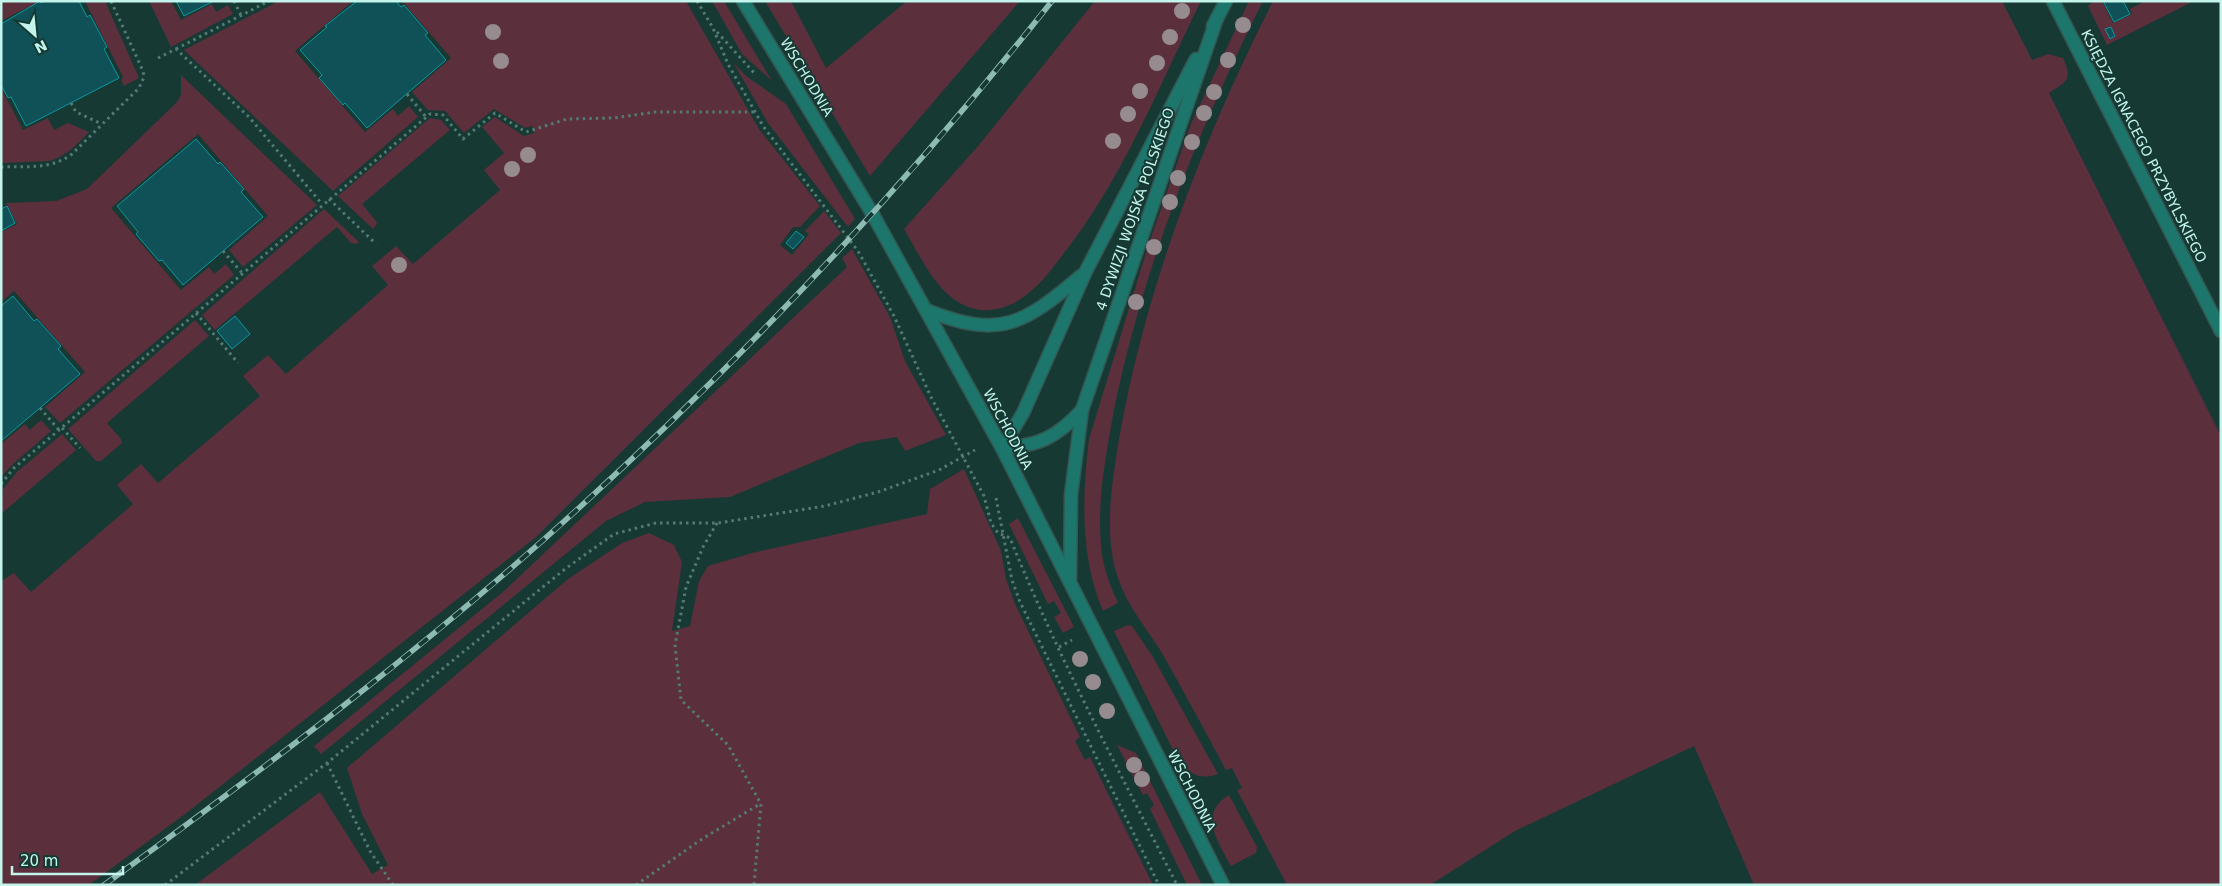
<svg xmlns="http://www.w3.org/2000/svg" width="2222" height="886" font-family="'DejaVu Sans',sans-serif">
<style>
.green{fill:#5b2f3b}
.building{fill:#0f5156;stroke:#0c97a1}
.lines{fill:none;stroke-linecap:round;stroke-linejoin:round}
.minor-casing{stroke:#335752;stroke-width:15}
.path{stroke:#537b74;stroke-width:3;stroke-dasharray:2.5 4;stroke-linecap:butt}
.minor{stroke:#1c766b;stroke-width:12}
.rail-casing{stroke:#8dbab3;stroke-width:5.5}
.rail{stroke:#163934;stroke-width:4;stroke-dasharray:11;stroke-linecap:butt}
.tree{fill:#968c90}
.labels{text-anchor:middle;stroke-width:4;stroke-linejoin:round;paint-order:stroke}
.street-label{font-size:14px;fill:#c3f5ec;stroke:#163934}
</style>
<rect width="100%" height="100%" fill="#163934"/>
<g class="green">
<path d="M1 1H40L1 21Z"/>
<path d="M85 1H105L139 78 124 86 121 80 123 77Z"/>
<path d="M149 1H171L181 20 212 4 216 12 228 5 233 14 171 47Z"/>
<path d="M279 1H353L295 51 365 132 393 109 398 116 409 106 418 117 333 191 184 50Z"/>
<path d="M402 1H686L759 129 820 206 800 227H793L780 245 792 255 809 234 805 231 824 211 841 233 536 537 189 811 89 885H1V581L14 573 31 592 133 504 117 485 141 464 158 483 260 396 243 376 268 355 286 374 388 285 372 266 396 246 413 264 500 190 484 170 504 153 482 127 495 117 524 136 534 133 532 126 525 128 494 109 464 133 445 111 428 110 412 92 451 58Z"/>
<path d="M712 1H724L772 81 742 54Z"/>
<path d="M765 1H791L826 68 907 1H1020L870 176Z"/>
<path d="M1095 1H1201C1158 88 1122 181 1061 257 1050 272 1037 288 1022 298 1010 307 990 313 975 309 939 301 921 257 904 229L979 145Z"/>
<path d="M1249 1H1263C1198 130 1143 268 1114 410 1106 454 1097 500 1101 545 1102 565 1110 585 1118 603L1103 611C1080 558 1082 495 1089 439L1149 243 1191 124Z"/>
<path d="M1273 1H2002L2032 60 2048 54 2063 58C2073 80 2067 81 2049 93L2221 436V885H1754L1694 746 1515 831 1430 885H1287L1237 790 1242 788 1232 768 1226 770C1205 731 1184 692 1162 653 1147 629 1127 606 1118 578 1103 533 1112 484 1119 439 1146 286 1203 139 1273 1Z"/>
<path d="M2093 1H2102L2113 23 2132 14 2130 9 2145 1H2194L2107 45 2088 6Z"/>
<path d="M733 62 746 76 786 104 855 219 848 227 768 123Z"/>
<path d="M181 75 317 205 243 267 229 250 268 216 198 134 111 208 181 290 209 267 214 274 226 264 234 275 60 423 45 407 85 372 14 291 1 302V232L17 224 6 203 56 201 87 189 178 101 181 94Z"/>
<path d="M1 88 23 130 48 118 54 130 68 123 89 132C77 144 67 156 50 161L1 163Z"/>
<path d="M430 118 441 120 450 130 362 204 376 221 377 224 373 229 338 196Z"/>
<path d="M324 209 359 242 356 244 351 243 337 227 215 330 202 315Z"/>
<path d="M852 249 890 317 905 361 946 435 905 451 897 437 859 443 730 497 645 502 606 521 321 754 314 746 504 591 847 267 842 258Z"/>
<path d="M195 320 209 336 107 423 121 439 122 443 101 461H96L68 429Z"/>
<path d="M41 420 51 431 12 465 1 477V444L25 424 30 430Z"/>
<path d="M62 434 76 450 1 514V491L17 472Z"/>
<path d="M964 469 1001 551 1006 579 1015 604 1080 737 1075 741 1085 760 1090 757 1153 885H195L320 792 372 874 388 865 362 814 347 768 568 579 622 543 649 533 674 545 682 562 672 631 690 626 699 581 708 566 752 553 927 514 930 489Z"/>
<path d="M1018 518 1074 627 1063 633 1054 617 1061 613 1054 601 1048 604 1009 524Z"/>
<path d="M1128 625 1132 626 1153 657 1218 774C1201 780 1193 775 1180 764L1114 631Z"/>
<path d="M1117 745 1136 753 1202 885H1187L1150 809 1154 805 1147 793 1143 795Z"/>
<path d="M1229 795 1257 847 1256 853 1231 866C1218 841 1198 814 1229 795Z"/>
</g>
<g class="building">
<path d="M40 1 41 3 45 1H79L87 17 90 15 107 47 104 49 119 78 26 126 11 97 8 98 1 85V24Z"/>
<path d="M176 1H214L184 16Z"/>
<path d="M357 1H396L401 7 404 5 428 33 425 35 446 60 367 128 345 103 343 105 319 78 322 75 300 50 327 27 325 26Z"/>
<path d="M2103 1H2123L2130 14 2114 22Z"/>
<path d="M2111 27 2115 36 2110 39 2105 29Z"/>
<path d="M196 139 218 164 220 162 244 189 241 192 263 217 183 285 162 260 159 261 136 234 138 232 117 206Z"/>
<path d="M7 206 15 223 1 231V209Z"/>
<path d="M796 231 804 237 793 249 786 243Z"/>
<path d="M13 296 34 321 37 319 61 346 58 349 80 374 1 441V306Z"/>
<path d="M235 316 250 334 232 349 217 331Z"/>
</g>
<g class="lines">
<defs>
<g id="minor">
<path d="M743 1 872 213 1002 448 1223 885"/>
<path d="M2053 1 2221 331"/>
<path d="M1213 26 1226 1"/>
<path d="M926 310C1001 340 1024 324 1082 275"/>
<path d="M1002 448 1023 413 1086 271 1196 59"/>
<path d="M1002 448C1039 446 1057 437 1082 410"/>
<path d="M1070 579 1071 495 1082 410 1217 18"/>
</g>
</defs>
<use href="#minor" class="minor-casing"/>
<g class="path">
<path d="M234 1 241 15"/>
<path d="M697 1 713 28 728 64 763 126 858 251 894 316 931 397 984 496 991 523 998 533 1010 538C1058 657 1119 771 1177 885"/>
<path d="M717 32 756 75"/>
<path d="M176 49 269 1"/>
<path d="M158 58 176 49 249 117 322 204"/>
<path d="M407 94 426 117"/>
<path d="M71 103 76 112 102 124"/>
<path d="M1 167C26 166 51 170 72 154L139 88 144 77 143 71 111 1"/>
<path d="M329 199 376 244"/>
<path d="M223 251 242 273"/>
<path d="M196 313 238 363"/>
<path d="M40 408 59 430"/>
<path d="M62 428 80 448"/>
<path d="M1 484 14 468 59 430 430 114 443 115 463 139 495 113 526 132 567 119 614 118 655 112H754"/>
<path d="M996 498 1012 580 1020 602 1159 885"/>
<path d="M717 523 703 547 686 587 675 645 681 700 728 745 761 804 754 885"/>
<path d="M1059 647 1072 640"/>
<path d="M327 763 370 851 393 885"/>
<path d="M165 885 327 763 565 569 614 534 656 523H718L825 506 878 492 939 470 975 450"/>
<path d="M636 885 702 839 760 804"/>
</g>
<use href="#minor" class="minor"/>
<defs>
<path id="rail" d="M104 885C268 766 430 644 580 507 750 352 909 182 1052 1"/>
</defs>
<use href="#rail" class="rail-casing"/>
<use href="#rail" class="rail"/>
</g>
<g class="tree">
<circle cx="1182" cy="11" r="8"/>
<circle cx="1243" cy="25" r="8"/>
<circle cx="493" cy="32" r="8"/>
<circle cx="1170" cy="37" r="8"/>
<circle cx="1228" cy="60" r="8"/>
<circle cx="501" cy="61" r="8"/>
<circle cx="1157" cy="63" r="8"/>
<circle cx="1140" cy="91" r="8"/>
<circle cx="1214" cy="92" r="8"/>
<circle cx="1204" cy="113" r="8"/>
<circle cx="1128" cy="114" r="8"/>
<circle cx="1113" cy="141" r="8"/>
<circle cx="1192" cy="142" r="8"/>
<circle cx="528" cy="155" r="8"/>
<circle cx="512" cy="169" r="8"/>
<circle cx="1178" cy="178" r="8"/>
<circle cx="1170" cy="202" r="8"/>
<circle cx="1154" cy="247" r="8"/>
<circle cx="399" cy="265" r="8"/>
<circle cx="1136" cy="302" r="8"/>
<circle cx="1080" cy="659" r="8"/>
<circle cx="1093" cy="682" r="8"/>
<circle cx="1107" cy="711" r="8"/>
<circle cx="1134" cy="765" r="8"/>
<circle cx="1142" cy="779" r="8"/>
</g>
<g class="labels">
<g class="street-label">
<text transform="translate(807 77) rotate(59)" y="5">WSCHODNIA</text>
<text transform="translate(2144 146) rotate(63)" y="5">KSIĘDZA IGNACEGO PRZYBYLSKIEGO</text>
<text transform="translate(1135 209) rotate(-71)" y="5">4 DYWIZJI WOJSKA POLSKIEGO</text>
<text transform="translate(1008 429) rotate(62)" y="5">WSCHODNIA</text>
<text transform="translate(1192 791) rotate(63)" y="5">WSCHODNIA</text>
</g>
</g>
<rect width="2222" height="886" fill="none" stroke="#c3f5ec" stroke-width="5"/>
<g transform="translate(35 35) rotate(153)" stroke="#163934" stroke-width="4" paint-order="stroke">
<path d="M0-4L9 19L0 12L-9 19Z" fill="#c3f5ec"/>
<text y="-8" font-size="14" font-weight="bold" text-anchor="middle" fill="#c3f5ec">N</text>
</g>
<path d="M12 866v8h111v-8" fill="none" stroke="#c3f5ec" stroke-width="2.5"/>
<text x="20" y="866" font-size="15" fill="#c3f5ec" stroke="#163934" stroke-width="4" paint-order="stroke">20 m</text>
</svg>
